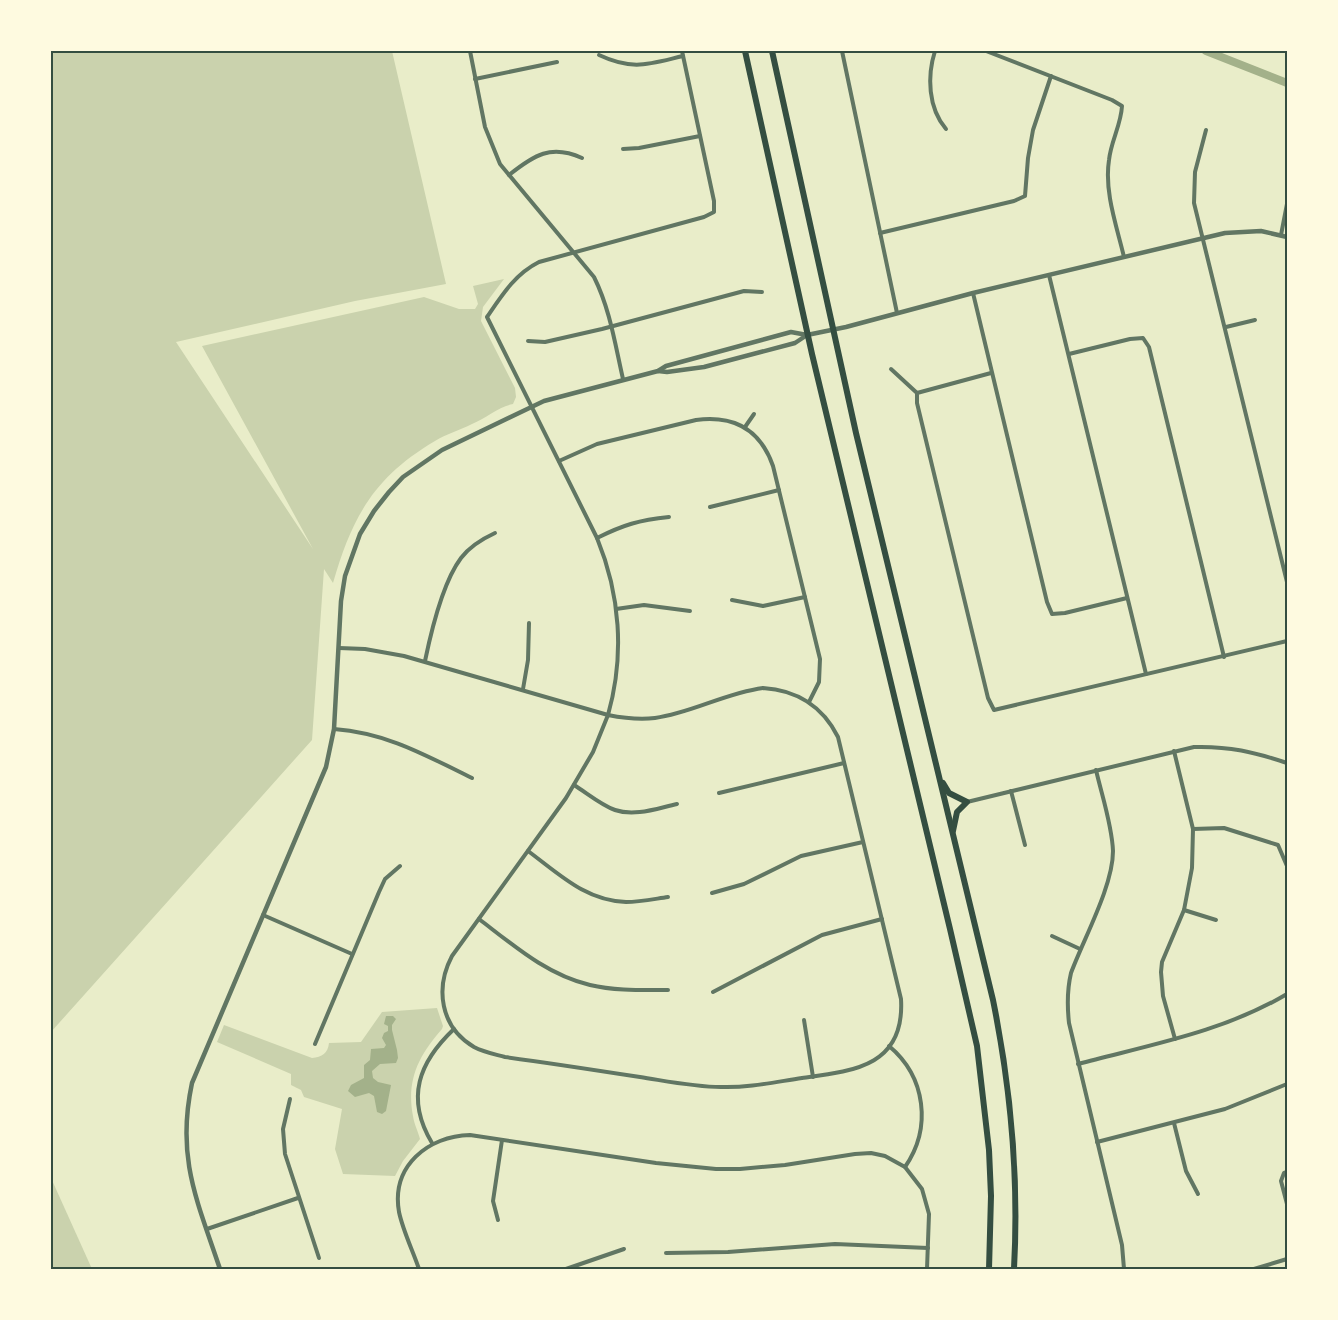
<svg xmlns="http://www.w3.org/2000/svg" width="1338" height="1320" font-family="Montserrat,sans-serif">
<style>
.green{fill:#cad2ad}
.water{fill:#a3b18a}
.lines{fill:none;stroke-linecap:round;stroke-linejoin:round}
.canal{stroke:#a3b18a;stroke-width:8}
.minor{stroke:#617663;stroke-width:4}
.tertiary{stroke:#617663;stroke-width:4.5}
.trunk{stroke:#344e41;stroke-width:6}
.neatline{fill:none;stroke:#344e41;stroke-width:2}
</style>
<rect width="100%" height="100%" fill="#e9edc9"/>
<g class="green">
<path d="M51 51H392L446 284 355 301 176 342 313 549 202 346 424 297 459 309H475L478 304 473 286 504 279 483 307 481 321 515 388 516 397 513 404C500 406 486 418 472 424 460 430 446 434 435 441 374 477 352 517 333 583L324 569 312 740 51 1032Z"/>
<path d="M437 1008 443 1026 442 1029C419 1055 406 1080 413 1116 414 1124 418 1131 420 1139L403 1161 395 1176 343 1174 335 1149 342 1109 304 1097 301 1090 291 1085V1074L217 1042 224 1025 312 1058C322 1057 328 1053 329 1043L361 1042 382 1012Z"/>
<path d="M51 1178 92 1269H51Z"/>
</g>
<path class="water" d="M386 1016H393L396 1019 392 1025V1030L397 1050 398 1058 396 1063 380 1064 372 1071 373 1078 378 1082 391 1085 386 1111 382 1114 377 1112 374 1096 369 1093 355 1097 348 1091 351 1085 364 1078V1065L370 1060 371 1049 384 1048 386 1045 382 1038 384 1033 388 1031V1026L384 1024Z"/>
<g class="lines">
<path class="canal" d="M1206 51 1287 83"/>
<g class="minor">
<path d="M470 51 485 127 500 164 594 277C610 309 615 344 623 379"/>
<path d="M842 51 897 313"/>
<path d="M935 51C927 76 928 108 946 129"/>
<path d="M986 51 1112 100 1122 106C1121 125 1111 141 1109 160 1104 192 1117 227 1124 257"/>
<path d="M599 55C633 71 649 64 683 56"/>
<path d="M475 79 557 62"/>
<path d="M1206 130 1195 172 1194 203 1287 582"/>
<path d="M623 149 639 148 700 136"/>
<path d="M509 175C534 155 551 144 582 158"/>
<path d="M880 233 1014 201 1025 196 1028 158 1033 130 1051 76"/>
<path d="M1281 235 1287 204"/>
<path d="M1049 275 1146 674"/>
<path d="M973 293 1047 602 1052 614 1065 613 1127 598"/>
<path d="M1226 327 1255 320"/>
<path d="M528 341 545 342 602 329 744 291 762 292"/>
<path d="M1069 354 1130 339 1143 338 1149 347 1224 657"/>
<path d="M891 369 917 393"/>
<path d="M991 373 917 393V403L988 698 994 710 1287 641"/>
<path d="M745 427 754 414"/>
<path d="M559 461 597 444 696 420C734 415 760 429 773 466L820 659 819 682 809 702"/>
<path d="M710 507 779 490"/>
<path d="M597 538C623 525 639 520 669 517"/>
<path d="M732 600 763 606 805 597"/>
<path d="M616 609 644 605 690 611"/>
<path d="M339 648 365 649 404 656 608 715C625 655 620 594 597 538L487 317C502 295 515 274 539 262L704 217 714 212V201L682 51"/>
<path d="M425 661C431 632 443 582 461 558 470 546 482 539 495 533"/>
<path d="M763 688C797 690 823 707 838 737L901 999C905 1066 854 1071 802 1078 775 1082 748 1088 721 1087 694 1087 666 1081 640 1077 595 1070 550 1063 505 1057 494 1054 483 1052 474 1047 440 1027 435 988 452 956L566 798 593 752 608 715C623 718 639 720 655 718 692 713 725 693 763 688Z"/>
<path d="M523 689 528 660 529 623"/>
<path d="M334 729C387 733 425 755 472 778"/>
<path d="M1174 751 1193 829 1192 868 1184 910 1162 962 1161 972 1163 996 1175 1039"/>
<path d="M1096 770C1102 796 1112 825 1113 851 1113 886 1084 938 1071 973 1067 990 1067 1005 1069 1023L1122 1245 1124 1269"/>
<path d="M574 785C587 793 601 805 615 810 635 817 658 808 677 804"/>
<path d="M1011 791 1025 845"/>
<path d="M719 793 844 763"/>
<path d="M967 802 1194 747C1229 746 1254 752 1287 763"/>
<path d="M1193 829 1224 828 1278 845 1287 866"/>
<path d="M528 851C559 874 586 901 626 902 640 902 654 899 668 897"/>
<path d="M712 893 744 884 801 856 863 842"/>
<path d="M1184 910 1216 920"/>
<path d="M263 915 352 954"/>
<path d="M479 919C513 945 547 975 590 985 615 991 642 990 668 990"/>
<path d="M1052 936 1080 949"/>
<path d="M713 992 822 935 882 919"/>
<path d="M804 1020 813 1077"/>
<path d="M315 1044 379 892 385 879 400 866"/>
<path d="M889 1046C926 1077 932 1128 905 1167"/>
<path d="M1078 1064C1149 1045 1223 1032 1287 994"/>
<path d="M290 1099 283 1129 285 1154 319 1258"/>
<path d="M1174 1123 1186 1171 1198 1194"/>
<path d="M1097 1142 1225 1109 1287 1084"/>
<path d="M432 1143C405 1098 419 1062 454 1029"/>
<path d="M1287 1172 1284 1173 1281 1181 1287 1204"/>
<path d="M498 1220 493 1201 502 1140"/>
<path d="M207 1229 298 1198"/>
<path d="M666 1253 728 1252 835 1244 928 1248"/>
<path d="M419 1269C413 1251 403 1231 399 1212 391 1166 428 1136 470 1135L656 1163 716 1169H740L785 1165 855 1154 871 1153 885 1156 905 1167 922 1189 929 1214 927 1269"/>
<path d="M566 1269 624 1249"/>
<path d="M1254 1269 1287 1259"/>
</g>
<g class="tertiary">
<path d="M658 371 667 372 704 367 795 343 807 335"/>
<path d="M220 1269C197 1200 176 1158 192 1083L326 767 334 729 341 601 345 576 360 534 374 511 389 492 403 477 442 450 544 401 658 371 666 366 791 332 807 335 846 327 973 293 1225 233 1261 231 1287 237"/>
</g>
<g class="trunk">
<path d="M745 51 812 354 950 929 977 1046 989 1150 991 1196 989 1269"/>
<path d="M772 51 856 433 993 1000C1011 1089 1019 1178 1014 1269"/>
<path d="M943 783 949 793 967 802 957 812 953 831"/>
</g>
</g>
<rect width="1338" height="1320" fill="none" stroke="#fefae0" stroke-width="105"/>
<rect x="52" y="52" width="1234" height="1216" class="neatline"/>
</svg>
